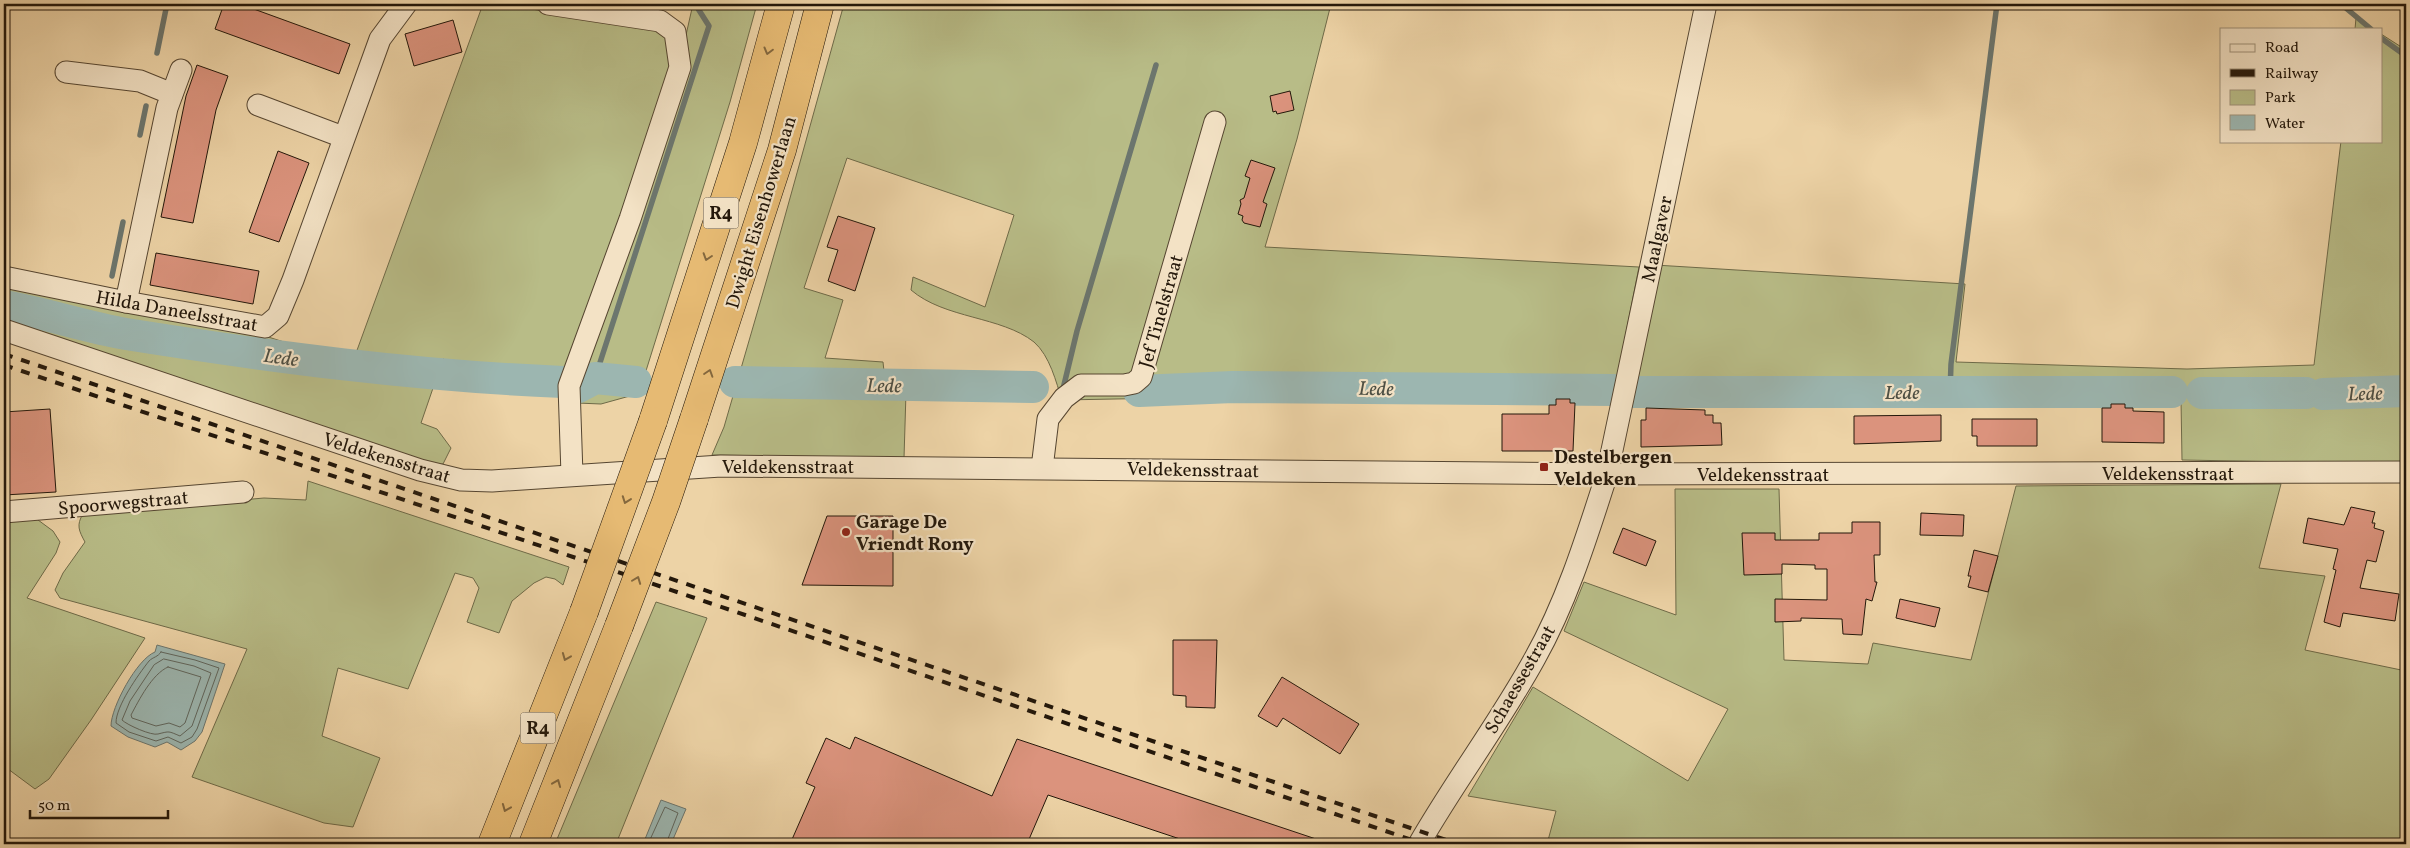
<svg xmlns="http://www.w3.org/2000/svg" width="2410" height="848" font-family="Vollkorn,serif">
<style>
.green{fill:#b8bc87;stroke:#6e6a48}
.water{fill:#9cb6b0;stroke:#6c766e}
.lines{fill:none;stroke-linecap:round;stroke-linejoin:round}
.shore{stroke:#60665d;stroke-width:1}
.stream{stroke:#6c766e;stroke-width:5.5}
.river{stroke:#9cb6b0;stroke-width:32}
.building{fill:#db937d;stroke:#23170a}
.minor-casing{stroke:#564631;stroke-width:23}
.motorway-casing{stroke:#23170a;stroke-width:29}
.minor{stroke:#f3e2c5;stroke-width:21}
.motorway{stroke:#e6ba73;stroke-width:28}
.rail{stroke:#23170a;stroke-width:4;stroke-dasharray:9 9;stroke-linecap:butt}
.motorway-bridge-casing{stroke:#23170a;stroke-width:29;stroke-linecap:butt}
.motorway-bridge{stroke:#e6ba73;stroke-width:28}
.oneway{stroke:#84683e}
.poi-dot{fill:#8f2418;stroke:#f3e2c5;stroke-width:2}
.labels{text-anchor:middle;stroke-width:4.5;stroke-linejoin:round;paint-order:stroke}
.shield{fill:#f3e2c5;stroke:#615442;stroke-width:1}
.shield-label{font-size:18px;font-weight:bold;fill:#23170a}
.street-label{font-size:19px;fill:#23170a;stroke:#f3e2c5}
.poi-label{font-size:19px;font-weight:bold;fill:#23170a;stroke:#f3e2c5;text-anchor:start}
.water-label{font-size:20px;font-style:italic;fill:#4d4f44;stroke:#f3e2c5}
</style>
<rect width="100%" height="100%" fill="#edd3a6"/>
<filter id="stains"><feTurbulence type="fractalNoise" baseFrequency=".004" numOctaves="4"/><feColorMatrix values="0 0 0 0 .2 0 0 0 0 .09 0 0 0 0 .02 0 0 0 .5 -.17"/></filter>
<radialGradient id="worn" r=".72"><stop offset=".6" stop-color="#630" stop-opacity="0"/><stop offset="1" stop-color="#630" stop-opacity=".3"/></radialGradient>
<g class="green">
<path d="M483 4H502L686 35 693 4H757L730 102 645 374 637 394 601 404 577 403 443 359 421 423 437 429 451 448 443 464 431 466 4 324V283L256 333 352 364Z"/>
<path d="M844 4H1331L1297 139 1265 247 1639 267 1612 404 1222 397 1062 400C1056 382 1050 356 1034 342 1001 316 945 319 911 290L913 277 985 307 1014 215 847 158 804 288 843 300 825 358 883 362 886 390 906 392 904 458 712 455 724 427 780 234Z"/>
<path d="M2356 18 2373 29H2355Z"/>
<path d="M2381 34 2406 50V464L2182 460 2181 400 1632 399 1655 265 1965 284 1956 362 2187 369 2314 365 2341 141H2381Z"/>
<path d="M308 481 569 567 563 585 555 579 546 577 534 583 512 601 499 633 467 622 479 588 473 578 455 573 408 689 338 668 322 736 380 758 353 827 324 823 192 777 247 649 60 598 55 590 63 573 85 542C79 531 76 525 83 514L264 498 306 500Z"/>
<path d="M2281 484 2259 568 2325 576 2305 650 2406 671V844H1547L1556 811 1468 796 1533 687 1688 781 1728 709 1564 631 1584 582 1676 615 1675 489H1779L1784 660 1868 664 1873 643 1971 660 2016 486Z"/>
<path d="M34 517 53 531 60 542 56 553 27 598 145 638 91 720 49 779 35 789 4 766V518Z"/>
<path d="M656 602 707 618 616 844H555Z"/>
</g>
<g class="water">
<path d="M157 645 225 664 202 732 195 741 181 750 167 742 155 747 128 737 111 726C111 707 137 659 155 652Z"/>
<path d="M661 800 686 809 671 844H643Z"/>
</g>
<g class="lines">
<g class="shore">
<path d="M161 652 195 660 219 668 197 729 192 737 181 743 168 737 156 741 129 732 116 723C116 706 138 675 149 661 153 657 158 657 161 652Z"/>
<path d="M164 659 194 666 211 673 192 726 180 736C168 731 170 731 158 734 152 736 127 725 122 720L130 701 154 665Z"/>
<path d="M168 667 201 677 185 723 180 727 169 723 156 726 132 718 131 715C139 700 152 674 168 667Z"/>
<path d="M648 844 665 807 678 813 666 844"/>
</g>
<g class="stream">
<path d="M2341 4 2371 29"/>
<path d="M2381 38 2406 56"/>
<path d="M157 53 167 4"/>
<path d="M140 135 146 106"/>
<path d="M112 276 123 222"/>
<path d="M595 378 709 26 697 7"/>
<path d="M1063 389 1077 331 1156 65"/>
<path d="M1950 392 1951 364 1997 4"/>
</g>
<g class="river">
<path d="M4 306C45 313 85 327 126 334 271 357 416 376 563 382"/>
<path d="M735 382 1033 387"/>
<path d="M578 387 595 378 636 382"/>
<path d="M1139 391 1233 387 1613 390"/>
<path d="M1633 392H2172"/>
<path d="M2202 393H2306"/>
<path d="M2323 394 2406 391"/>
</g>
</g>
<g class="building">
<path d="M224 4H240L350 44 339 74 215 29Z"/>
<path d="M453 20 462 52 414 66 405 34Z"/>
<path d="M197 65 228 76 216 110 193 223 161 217 186 96Z"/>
<path d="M1290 91 1294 110 1277 114 1276 111 1273 112 1270 96Z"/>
<path d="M278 151 309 163 279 242 249 232Z"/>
<path d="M1251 160 1275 168 1263 202 1267 204 1260 227 1244 223 1242 220 1243 216 1238 214 1241 204 1240 200 1244 198 1250 178 1245 176Z"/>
<path d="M838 216 875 228 855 291 828 281 838 250 827 247Z"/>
<path d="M156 253 259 271 253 304 150 285Z"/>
<path d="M1556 399H1570V403H1575L1573 451H1502V414H1549V405H1556Z"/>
<path d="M2111 404H2125V408H2133V411L2164 412V443L2102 442V408H2111Z"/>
<path d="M1646 408 1705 410V415H1713V423H1721L1722 445 1641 447V420H1646Z"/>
<path d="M50 409 56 492 4 495V412Z"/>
<path d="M1941 415V441L1854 444V416Z"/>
<path d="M1972 419H2037V446H1977V436H1972Z"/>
<path d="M2351 507 2375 512 2372 523H2375L2374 528 2384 531 2376 562 2367 560 2360 588 2399 594 2395 621 2343 613 2340 627 2324 622 2336 570 2333 569 2338 549 2303 543 2308 518 2344 525Z"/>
<path d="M1921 513 1964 515 1963 536 1920 535Z"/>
<path d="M827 516H893V586L802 585Z"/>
<path d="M1852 522H1880V555H1874L1875 582H1877L1872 601 1866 599 1862 635 1843 634 1842 619 1801 618V621L1775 622V599L1827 600V569H1815V565L1782 564V574L1744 575 1742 533H1775V540H1819V533H1852Z"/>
<path d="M1623 528 1656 541 1646 566 1613 553Z"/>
<path d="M1974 550 1998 556 1988 592 1968 587 1971 576H1968Z"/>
<path d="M1900 599 1940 608 1935 627 1896 618Z"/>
<path d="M1173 640H1217L1215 708 1186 707V696L1173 695Z"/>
<path d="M1282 677 1359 724 1340 754 1283 718 1277 727 1258 716Z"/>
<path d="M855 737 992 796 1017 739 1325 842 1324 844H1195L1048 795 1027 844H790L815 787 806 783 826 738 850 749Z"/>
</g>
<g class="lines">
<defs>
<g id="minor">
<path d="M548 4 660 21 675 32 680 67 630 219 569 386 572 475"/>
<path d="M66 72 140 81 172 94"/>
<path d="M258 105 343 137"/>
<path d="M4 277 126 302 265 327 278 316 293 280 380 39 406 4"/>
<path d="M126 302 167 108 181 70"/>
<path d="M4 330 420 470 461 480 492 481 721 466 1607 474 2406 472"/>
<path d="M1042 468 1048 419 1064 398 1081 385H1124L1134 383 1141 377 1215 122"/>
<path d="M4 512 243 492"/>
<path d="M1419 844C1455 781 1500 722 1535 658 1567 601 1587 536 1607 474L1706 4"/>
</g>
<g id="motorway">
<path d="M694 419 782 150 820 4"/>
<path d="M653 421 743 143 781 4"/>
<path d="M492 844 584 612"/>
<path d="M533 844 619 626"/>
</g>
</defs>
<use href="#minor" class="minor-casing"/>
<use href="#motorway" class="motorway-casing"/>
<use href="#minor" class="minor"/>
<use href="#motorway" class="motorway"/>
<g class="rail">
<path d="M4 354 1458 844"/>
<path d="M4 365 1424 844"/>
</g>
<defs>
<g id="motorway-bridge">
<path d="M584 612 653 421"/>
<path d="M619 626 666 502 694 419"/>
</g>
</defs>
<use href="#motorway-bridge" class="motorway-bridge-casing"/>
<use href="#motorway-bridge" class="motorway-bridge"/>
</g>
<defs><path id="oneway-chevron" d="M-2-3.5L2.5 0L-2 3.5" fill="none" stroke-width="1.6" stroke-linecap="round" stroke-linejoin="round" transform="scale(1.25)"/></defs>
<g class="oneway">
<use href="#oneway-chevron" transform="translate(768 51) rotate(105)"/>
<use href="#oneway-chevron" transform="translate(707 257) rotate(108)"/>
<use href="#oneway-chevron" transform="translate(709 373) rotate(-72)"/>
<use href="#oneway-chevron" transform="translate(626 500) rotate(110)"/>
<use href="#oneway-chevron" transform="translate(637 580) rotate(-69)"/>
<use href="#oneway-chevron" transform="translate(566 657) rotate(112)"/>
<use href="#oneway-chevron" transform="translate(557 783) rotate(-68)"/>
<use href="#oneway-chevron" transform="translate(506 808) rotate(112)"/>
</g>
<g class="poi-dot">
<rect x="1539" y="462" width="10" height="10" rx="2.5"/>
<circle cx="846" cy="532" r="5"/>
</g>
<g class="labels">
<g class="shield">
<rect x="703.5" y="197.5" width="35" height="31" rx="4"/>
<rect x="520.5" y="712.5" width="35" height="31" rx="4"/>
</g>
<g class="shield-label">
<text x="721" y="219">R4</text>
<text x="538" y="734">R4</text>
</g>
<g class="street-label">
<text transform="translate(760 212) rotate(-73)" y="7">Dwight Eisenhowerlaan</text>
<text transform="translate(1656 239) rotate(-78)" y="7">Maalgaver</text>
<text transform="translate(177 310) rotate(10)" y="7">Hilda Daneelsstraat</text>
<text transform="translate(1160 311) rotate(-74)" y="7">Jef Tinelstraat</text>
<text transform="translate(387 457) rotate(17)" y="7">Veldekensstraat</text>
<text x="788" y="473">Veldekensstraat</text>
<text transform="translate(1193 469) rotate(1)" y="7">Veldekensstraat</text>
<text x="2168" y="480">Veldekensstraat</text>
<text x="1763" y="481">Veldekensstraat</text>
<text transform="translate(123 502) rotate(-5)" y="7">Spoorwegstraat</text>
<text transform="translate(1519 679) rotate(-60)" y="7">Schaessestraat</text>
</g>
<g class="poi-label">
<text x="1554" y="463">Destelbergen<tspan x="1554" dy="22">Veldeken</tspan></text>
<text x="856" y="528">Garage De<tspan x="856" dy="22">Vriendt Rony</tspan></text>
</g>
<g class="water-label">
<text transform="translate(281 357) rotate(8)" y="7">Lede</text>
<text transform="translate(884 385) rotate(1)" y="7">Lede</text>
<text transform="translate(1376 388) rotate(1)" y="7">Lede</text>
<text x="1902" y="399">Lede</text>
<text transform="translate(2365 393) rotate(-2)" y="7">Lede</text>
</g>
</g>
<rect width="2410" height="848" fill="none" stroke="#edd3a6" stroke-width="20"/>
<rect x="5" y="5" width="2400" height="838" fill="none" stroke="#23170a" stroke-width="2.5"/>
<rect x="10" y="10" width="2390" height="828" fill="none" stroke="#23170a"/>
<rect x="2220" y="28" width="162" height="115" fill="#f3e2c5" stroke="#a0917a"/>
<rect x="2230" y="44" width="25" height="8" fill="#f3e2c5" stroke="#a0917a"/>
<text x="2265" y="52" font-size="15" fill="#23170a">Road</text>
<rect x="2230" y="69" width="25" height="8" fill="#23170a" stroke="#a0917a"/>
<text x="2265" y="78" font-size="15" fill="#23170a">Railway</text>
<rect x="2230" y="90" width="25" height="15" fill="#b8bc87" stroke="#a0917a"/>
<text x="2265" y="102" font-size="15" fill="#23170a">Park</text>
<rect x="2230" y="115" width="25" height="15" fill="#9cb6b0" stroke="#a0917a"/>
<text x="2265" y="128" font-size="15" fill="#23170a">Water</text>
<path d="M30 810v8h138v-8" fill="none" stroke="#23170a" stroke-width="2.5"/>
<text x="38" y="810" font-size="15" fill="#23170a" stroke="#f3e2c5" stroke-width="4" paint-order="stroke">50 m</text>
<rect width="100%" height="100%" filter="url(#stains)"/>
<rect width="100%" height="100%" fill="url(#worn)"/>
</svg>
